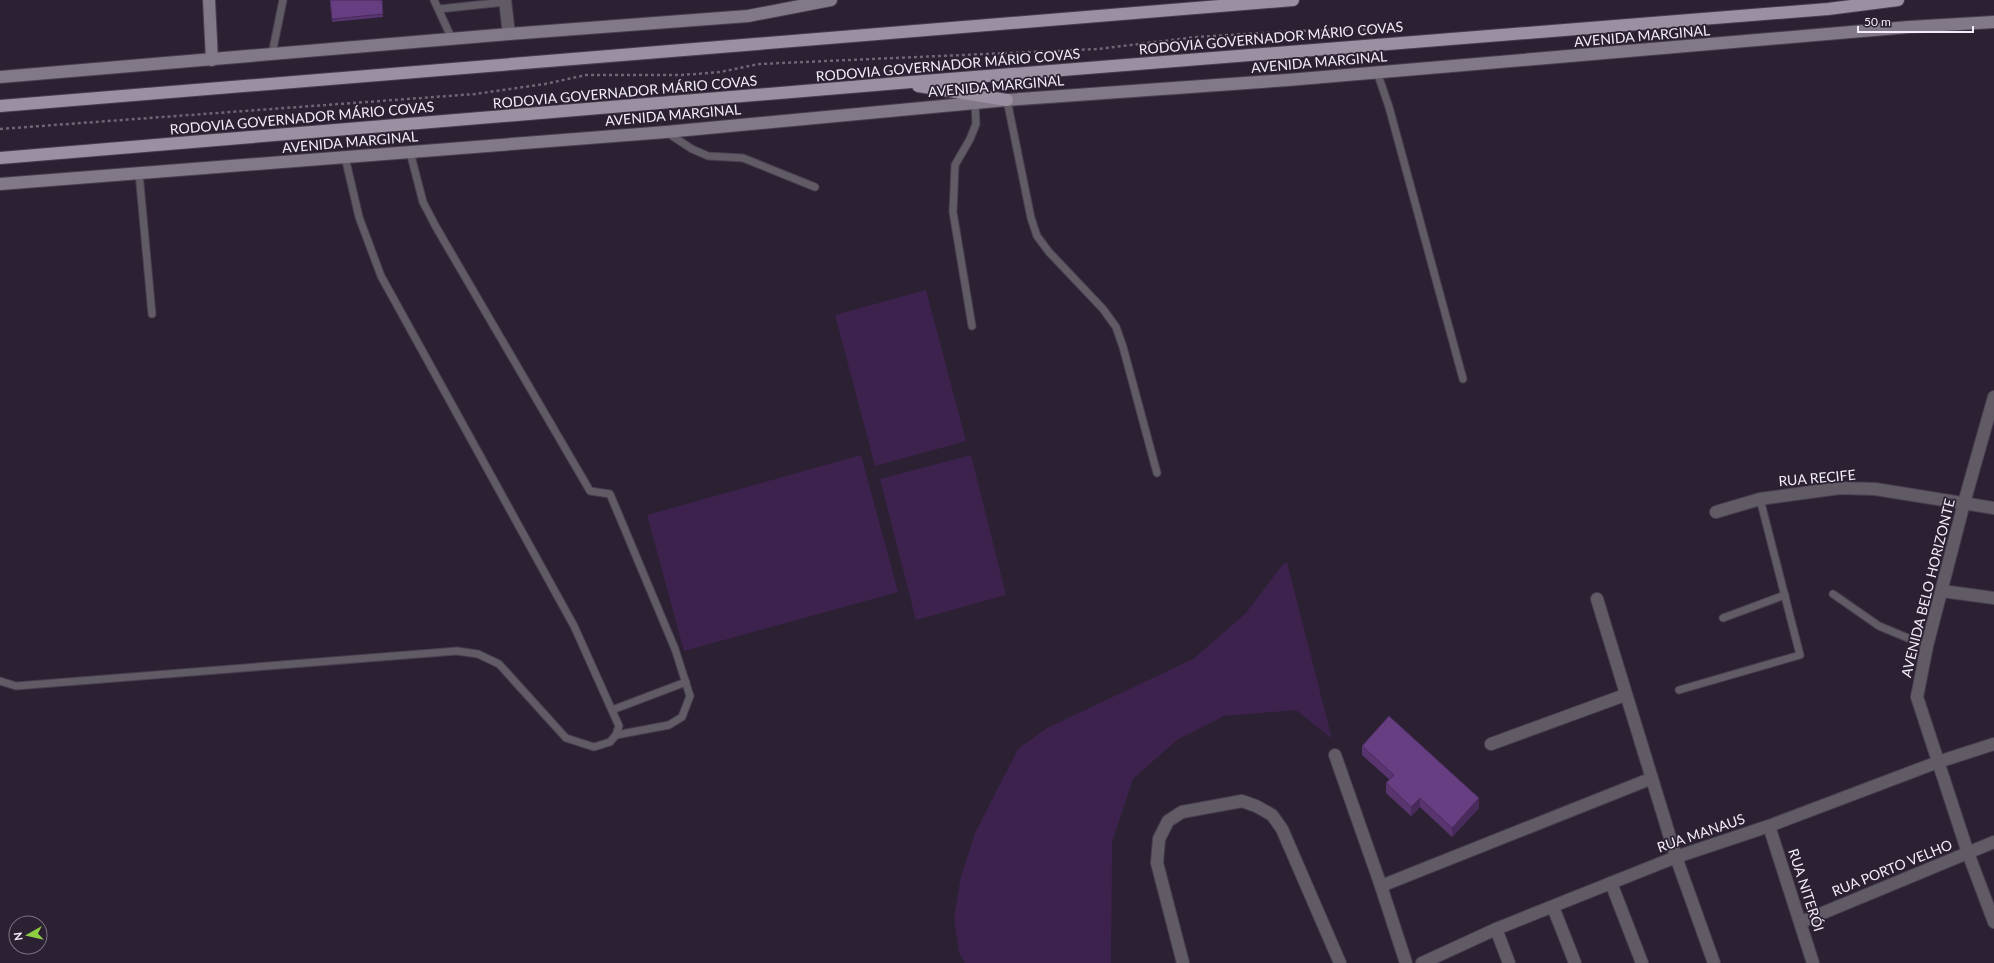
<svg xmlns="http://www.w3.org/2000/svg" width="1994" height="963" font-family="Lato,sans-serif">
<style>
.green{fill:#3d224e}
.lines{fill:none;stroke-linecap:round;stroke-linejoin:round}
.lane-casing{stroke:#473e4f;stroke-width:9}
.street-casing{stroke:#473e4f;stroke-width:14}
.secondary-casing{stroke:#473e4f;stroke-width:14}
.primary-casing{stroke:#473e4f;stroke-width:14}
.path{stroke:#6e6575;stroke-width:2.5;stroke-dasharray:3 3;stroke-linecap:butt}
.lane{stroke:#605b64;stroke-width:7}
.street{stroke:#605b64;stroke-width:12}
.secondary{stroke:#817987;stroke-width:12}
.primary{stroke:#9a90a2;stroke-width:12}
.wall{fill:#593570}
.shaded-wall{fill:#482b5b}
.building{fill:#673e82;stroke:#482b5b}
.labels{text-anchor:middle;stroke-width:3.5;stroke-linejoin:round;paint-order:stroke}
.street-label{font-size:14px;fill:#f3edf9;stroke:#2b2133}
</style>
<rect width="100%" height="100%" fill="#2b2133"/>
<g class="green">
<path d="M926 290 966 441 875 466 835 315Z"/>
<path d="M861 455 898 592 684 651 647 515Z"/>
<path d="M971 455 1006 595 916 620 880 479Z"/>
<path d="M1287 562 1332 739 1296 710 1224 716 1177 740 1133 779 1112 842 1111 963H965L959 953 954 917 961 876 975 833 1018 749 1047 728 1193 659 1246 613 1283 564Z"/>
</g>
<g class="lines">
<defs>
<g id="lane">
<path d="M434 0 452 39"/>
<path d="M439 9 505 2"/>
<path d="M272 54 283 0"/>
<path d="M1377 72 1389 107 1463 379"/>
<path d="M1007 100 1031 218 1037 236 1049 252 1103 309 1116 327 1123 347 1157 473"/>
<path d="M666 132 692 149 708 156 743 158 815 187"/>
<path d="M410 152 423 202 436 227 590 491 610 494 675 649 690 696 682 717 669 725 616 735"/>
<path d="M139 173 152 314"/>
<path d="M972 326 953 212 955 165 970 139 976 124 975 103"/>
<path d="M1833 594 1879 626 1927 646"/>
<path d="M1723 618 1785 595"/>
<path d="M0 681 16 686 457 651 478 654 499 664 566 738 594 747 610 742 616 735 619 726 574 626 381 276 359 217 345 157"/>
<path d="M1679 690 1800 655 1760 499"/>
<path d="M612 710 686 682"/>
</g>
<g id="street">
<path d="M505 0 509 34"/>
<path d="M1994 397 1964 503 1927 646 1917 697 1968 853 1994 922"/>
<path d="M1716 512 1760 499 1840 488 1875 489 1994 508"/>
<path d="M1942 591 1994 598"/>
<path d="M1597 599 1676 857 1714 963"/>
<path d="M1491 744 1625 695"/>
<path d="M1335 755 1381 886 1406 963"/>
<path d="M1769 826 1813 963"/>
<path d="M1611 883 1642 963"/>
<path d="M1381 886 1650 779"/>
<path d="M1553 907 1575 963"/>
<path d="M1801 922 1994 842"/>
<path d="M1496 929 1509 963"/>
<path d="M1183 963 1157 863 1159 839 1168 821 1182 812 1242 801 1256 806 1272 815 1282 829 1340 963"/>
<path d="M1422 963 1496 929 1676 857 1769 826 1938 762 1994 744"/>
</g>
<g id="secondary">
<path d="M209 0 212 60"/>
<path d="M0 77 509 34 748 16 831 0"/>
<path d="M0 184 666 132 1007 100 1288 80 1909 27 1994 22"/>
</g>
<g id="primary">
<path d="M918 86 1007 100"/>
<path d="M0 106 1293 0"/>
<path d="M0 158 899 83 1828 9 1898 0"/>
</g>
</defs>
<use href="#lane" class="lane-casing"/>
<use href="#street" class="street-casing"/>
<use href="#secondary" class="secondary-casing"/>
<use href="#primary" class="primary-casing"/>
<path class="path" d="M0 129 475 94 545 84 586 75H682L720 72 759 64 1098 49 1196 37 1295 31 1387 29"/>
<use href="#lane" class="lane"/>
<use href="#street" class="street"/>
<use href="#secondary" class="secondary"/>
<use href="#primary" class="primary"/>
</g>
<g class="wall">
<path d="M330 0H382L383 17 332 22Z"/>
<path d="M1362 746 1479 808 1452 837 1420 807 1411 816 1386 793V783L1390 780 1362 755Z"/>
</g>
<g class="shaded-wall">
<path d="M1420 798V807L1411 816V807Z"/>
<path d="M1479 798V808L1452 837V828Z"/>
</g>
<g class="building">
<path d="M330 0H382L383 14 332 19Z"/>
<path d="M1389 716 1479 798 1452 828 1420 798 1411 807 1386 783 1394 775 1362 746Z"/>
</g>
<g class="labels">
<g class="street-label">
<text transform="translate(1642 36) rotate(-5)" y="5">AVENIDA MARGINAL</text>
<text transform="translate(1271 38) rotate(-5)" y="5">RODOVIA GOVERNADOR MÁRIO COVAS</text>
<text transform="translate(1319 62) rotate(-5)" y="5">AVENIDA MARGINAL</text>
<text transform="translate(948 65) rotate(-5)" y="5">RODOVIA GOVERNADOR MÁRIO COVAS</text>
<text transform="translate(996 86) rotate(-5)" y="5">AVENIDA MARGINAL</text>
<text transform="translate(625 92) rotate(-5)" y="5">RODOVIA GOVERNADOR MÁRIO COVAS</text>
<text transform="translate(673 115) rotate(-5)" y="5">AVENIDA MARGINAL</text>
<text transform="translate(302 118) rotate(-5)" y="5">RODOVIA GOVERNADOR MÁRIO COVAS</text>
<text transform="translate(350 142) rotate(-5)" y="5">AVENIDA MARGINAL</text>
<text transform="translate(1817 478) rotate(-5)" y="5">RUA RECIFE</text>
<text transform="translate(1928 588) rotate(-76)" y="5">AVENIDA BELO HORIZONTE</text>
<text transform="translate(1701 833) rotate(-19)" y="5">RUA MANAUS</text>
<text transform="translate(1892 868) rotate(-22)" y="5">RUA PORTO VELHO</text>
<text transform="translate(1806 890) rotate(72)" y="5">RUA NITERÓI</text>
</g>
</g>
<g transform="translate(28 935) rotate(262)"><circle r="19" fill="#2b2133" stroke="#7b7382"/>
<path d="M0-3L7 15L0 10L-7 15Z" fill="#8fcd42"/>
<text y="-6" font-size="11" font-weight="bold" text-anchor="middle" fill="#f3edf9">N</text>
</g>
<path d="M1858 26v6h115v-6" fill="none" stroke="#f3edf9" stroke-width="2"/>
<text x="1864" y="26" font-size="12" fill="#f3edf9" stroke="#2b2133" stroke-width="3" paint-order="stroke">50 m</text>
</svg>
